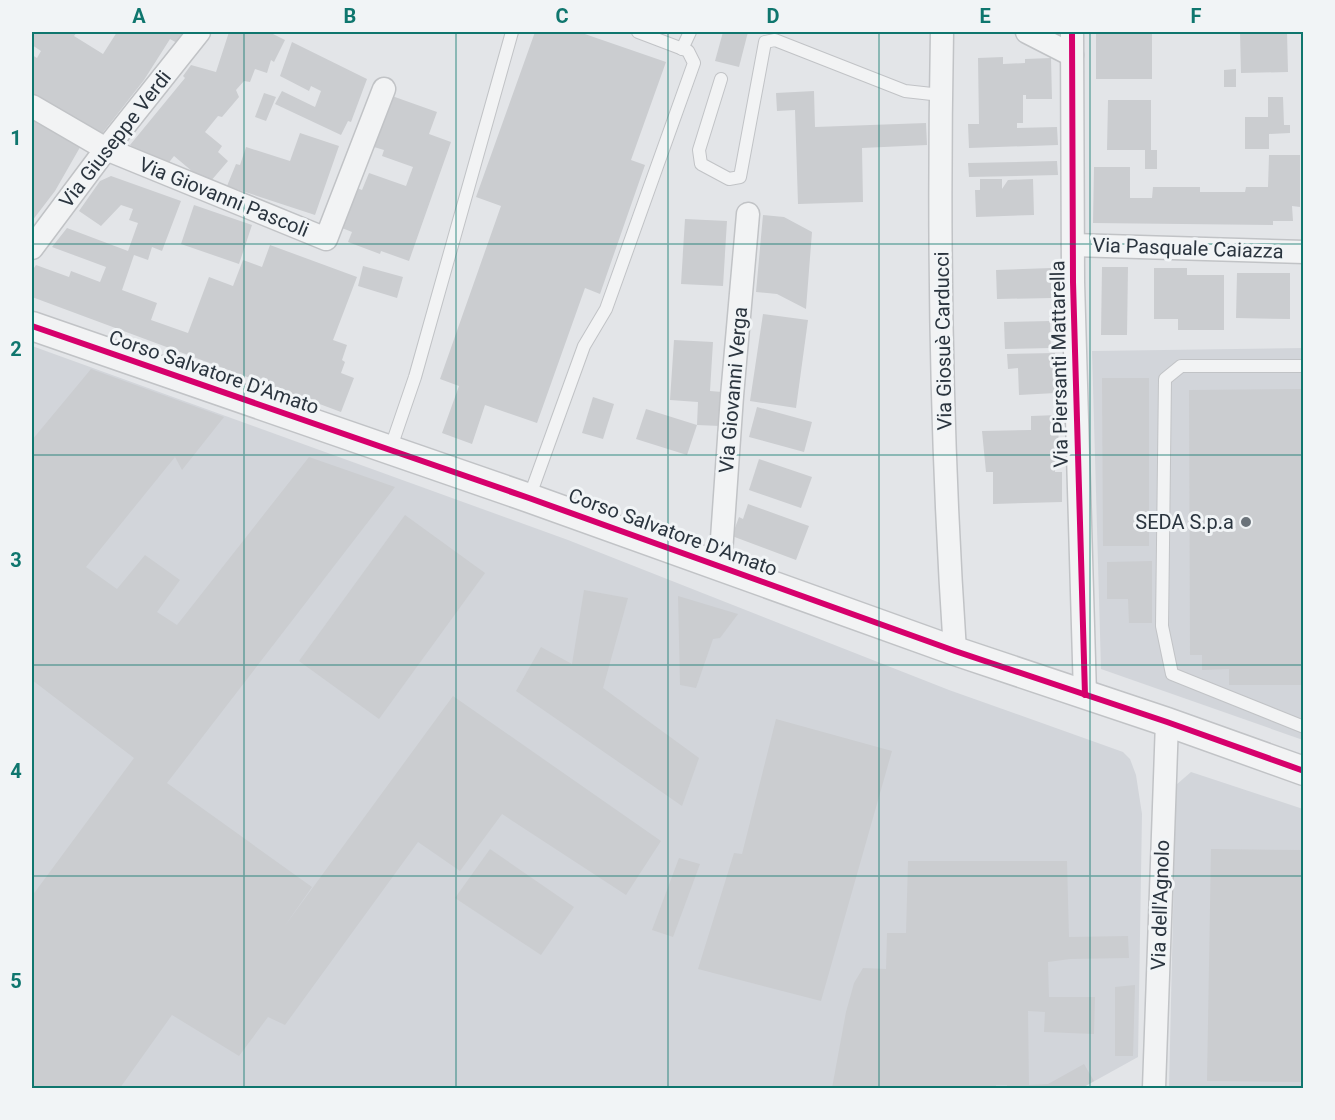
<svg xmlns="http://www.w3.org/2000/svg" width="1335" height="1120" font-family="Roboto,sans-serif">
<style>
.built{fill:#d2d5da}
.building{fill:#cbcdd0}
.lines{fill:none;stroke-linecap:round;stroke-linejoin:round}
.service-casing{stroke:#c1c3c6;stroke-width:14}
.minor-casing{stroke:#c1c3c6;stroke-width:25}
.tertiary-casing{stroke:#c1c3c6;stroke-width:31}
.service{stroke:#f2f3f4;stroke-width:12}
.minor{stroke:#f2f3f4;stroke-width:22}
.tertiary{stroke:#f2f3f4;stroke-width:28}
.cycleway-casing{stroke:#f1f4f6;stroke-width:10}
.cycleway{stroke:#d6006c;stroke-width:6}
.grid{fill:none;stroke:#0f766e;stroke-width:1.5;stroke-opacity:0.55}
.poi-dot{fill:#6b737a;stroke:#f1f4f6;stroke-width:2}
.labels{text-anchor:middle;stroke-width:6;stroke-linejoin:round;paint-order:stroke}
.street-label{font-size:20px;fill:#2b353f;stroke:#f1f4f6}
.poi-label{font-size:20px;fill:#2b353f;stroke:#f1f4f6;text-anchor:end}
.neatline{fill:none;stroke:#0f766e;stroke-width:2}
.grid-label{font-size:20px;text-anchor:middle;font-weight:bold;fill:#0f766e}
</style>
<rect width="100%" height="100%" fill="#e3e5e8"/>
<g class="built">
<path d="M32 346 568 540 949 690 1123 752 1130 759 1136 775 1142 814 1138 1057 1082 1088H32Z"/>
<path d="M1303 348V740L1101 669 1092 351Z"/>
<path d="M1191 772 1303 809V1088H1169L1176 785Z"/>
</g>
<g class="building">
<path d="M32 32H77L74 36 103 54 117 32H185L177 43 170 39 144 80 97 140 32 97V55L37 58 41 51 32 45Z"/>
<path d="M229 32H269L285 40 274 62 271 60 267 73 255 69 250 82 244 81 236 90 239 97 222 117 218 116 205 132 222 146 218 152 228 161 210 182 202 175 199 177 174 156 167 165 149 160 130 145 185 78 183 76 191 65 216 72Z"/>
<path d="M535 32H579L666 62 631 160 645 165 600 294 585 288 537 423 485 405 472 444 442 433 459 386 440 379 501 206 476 197Z"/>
<path d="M723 32H748L739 67 715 61Z"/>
<rect x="1096" y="32" width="56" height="47"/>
<path d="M1240 32H1287L1288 72 1241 73Z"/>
<path d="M292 42 367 79 351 122 348 121 341 135 275 104 282 91 315 107 321 91 311 86 309 91 280 76Z"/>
<path d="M1003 57V64L1025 63V59L1051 58 1052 99H1026V95H1023V123H1017V128L1057 127 1058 145 969 148 968 124H979L978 58Z"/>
<path d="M1236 69V87H1224V70Z"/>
<path d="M814 91 815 127 926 123 927 145 862 148 863 202 798 204 795 110 777 111 776 93Z"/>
<path d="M264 93 276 97 266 121 255 117Z"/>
<path d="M392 96 437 112 429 134 451 142 409 261 381 251 380 254 348 242 352 232 342 228 357 188 362 190 369 173 406 186 413 167 382 156 384 150 374 147Z"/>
<path d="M1268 97H1283L1284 125H1290V133L1269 134V149H1245V117H1268Z"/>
<path d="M1108 100H1151V150H1157V169H1145V150H1107Z"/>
<path d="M34 117 83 142 55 191 32 221V123Z"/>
<path d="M300 133 339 146 315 215 227 186 236 164 240 165 246 147 290 161Z"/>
<path d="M1269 155H1300V207L1292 206 1293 221H1273V225L1093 223 1094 167H1130V198H1152L1153 187H1200V192H1245L1246 187H1268Z"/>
<path d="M1057 161 1058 175 969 177 968 163Z"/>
<path d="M111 176 181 201 162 251 152 247 148 260 134 255 122 290 157 303 151 320 188 333 209 277 233 286 243 260 262 267 270 245 357 277 333 340 347 345 342 360 345 362 341 373 354 378 341 412 32 297V271L36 265 69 277 71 271 100 282 106 267 52 247 67 228 128 251 138 223 129 220 133 209 121 205 101 226 79 211 100 181Z"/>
<path d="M980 179H1002V189L1008 180 1033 179 1034 215 976 217 975 190H980Z"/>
<path d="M194 205 252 225 239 264 181 244Z"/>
<path d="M763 215 784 217 812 232 806 309 777 294 756 292Z"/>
<path d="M685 219 727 221 723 286 681 284Z"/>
<path d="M363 266 403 277 397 298 358 286Z"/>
<path d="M1102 267H1128L1127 335H1101Z"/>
<path d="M1051 268 1052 298 997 299 996 270Z"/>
<path d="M1154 268H1187V275H1224V330H1178V319H1154Z"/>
<path d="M1237 273H1290V319L1236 318Z"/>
<path d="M763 314 808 320 796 408 750 401Z"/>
<path d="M1050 321 1051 348 1005 349 1004 322Z"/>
<path d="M674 340 713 342 710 391 722 392 720 426 697 425 698 402 670 400Z"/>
<path d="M1055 353 1056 393 1019 395 1018 368 1008 369 1007 354Z"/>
<path d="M91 369 224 417 182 470 175 457 86 567 117 589 145 555 180 580 157 612 177 625 309 457 395 487 167 783 312 887 284 927 453 696 661 841 626 895 502 814 460 871 418 842 285 1025 268 1017 239 1056 172 1015 120 1088H32V896L134 758 32 680V440Z"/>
<path d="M1102 378H1149V546H1103Z"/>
<path d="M1304 389V685H1229V669L1202 670V655H1190L1189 390Z"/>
<path d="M593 397 614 404 603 439 582 433Z"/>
<path d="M757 407 812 422 804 452 749 437Z"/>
<path d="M646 409 697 425 687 455 636 439Z"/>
<path d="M1058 415 1059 455 1055 456V472H1062V502L993 504V472H986L982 431 1031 430V416Z"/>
<path d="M759 459 812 477 801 508 749 490Z"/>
<path d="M748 504 809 526 796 560 732 536 739 517 743 519Z"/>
<path d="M405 515 485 573 379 719 299 661Z"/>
<path d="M1152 561V623H1129L1128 599H1107V562Z"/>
<path d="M584 590 628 598 603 688 699 758 682 806 516 691 541 647 572 664Z"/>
<path d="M678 596 738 614 720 638 713 639 696 688 680 685Z"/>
<path d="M776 719 892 751 821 1001 698 969 734 853 742 854Z"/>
<path d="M490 849 574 907 541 955 455 898Z"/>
<path d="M1211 849 1304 850V1082L1207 1081Z"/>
<path d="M679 858 700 864 673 937 652 930Z"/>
<path d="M908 861H1067L1069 937 1128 936 1129 958 1070 959 1048 962 1049 997H1095L1094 1034 1044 1032 1045 1012 1028 1011 1029 1085 1048 1084 1084 1064 1094 1081 1082 1088H1007V1085H996V1088H832L846 1012 854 983 863 968 886 969 887 933H906Z"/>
<path d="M1135 985 1133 1056H1115V987Z"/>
</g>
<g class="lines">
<defs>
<g id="service">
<path d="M682 49 690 32"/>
<path d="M721 79 699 150 701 164 729 179 740 177 765 42 775 40 905 91 941 95"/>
<path d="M1304 366H1181L1165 379 1162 626 1172 674 1304 727"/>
<path d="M390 450 415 377 512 32"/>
<path d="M529 498 584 346 606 309 694 63 688 51 638 32"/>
</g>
<g id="minor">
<path d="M942 32C938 238 941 445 955 651"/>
<path d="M1027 32 1072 55"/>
<path d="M1072 32 1073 282 1085 695"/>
<path d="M32 106 106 149 326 239 384 89"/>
<path d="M1073 245 1304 252"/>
<path d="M32 248 106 149 199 32"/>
<path d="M720 567 732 396 748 214"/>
<path d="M1154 1088 1167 722"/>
</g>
<path id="tertiary" d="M32 326 529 498 955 651 1167 722 1304 771"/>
</defs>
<use href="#service" class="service-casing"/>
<use href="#minor" class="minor-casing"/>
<use href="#tertiary" class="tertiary-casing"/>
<use href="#service" class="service"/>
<use href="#minor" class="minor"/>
<use href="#tertiary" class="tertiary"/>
<defs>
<g id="cycleway">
<path d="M1072 32 1073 282 1085 695"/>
<path d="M32 326 529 498 955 651 1167 722 1304 771"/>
</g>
</defs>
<use href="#cycleway" class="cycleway-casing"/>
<use href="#cycleway" class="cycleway"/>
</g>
<path class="grid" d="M244 32V1088M456 32V1088M668 32V1088M879 32V1088M1090 32V1088M32 244H1304M32 455H1304M32 665H1304M32 876H1304"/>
<circle class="poi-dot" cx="1246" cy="522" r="6"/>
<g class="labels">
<g class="street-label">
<text transform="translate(115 139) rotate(-52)" y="7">Via Giuseppe Verdi</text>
<text transform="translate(224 197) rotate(22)" y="7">Via Giovanni Pascoli</text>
<text transform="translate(1188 248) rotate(2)" y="7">Via Pasquale Caiazza</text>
<text transform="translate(943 341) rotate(-91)" y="7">Via Giosuè Carducci</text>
<text transform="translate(1059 364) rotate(-91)" y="7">Via Piersanti Mattarella</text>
<text transform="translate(214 372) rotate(19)" y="7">Corso Salvatore D'Amato</text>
<text transform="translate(733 390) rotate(-85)" y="7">Via Giovanni Verga</text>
<text transform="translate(673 532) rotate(20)" y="7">Corso Salvatore D'Amato</text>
<text transform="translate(1160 905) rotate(-88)" y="7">Via dell'Agnolo</text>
</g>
<g class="poi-label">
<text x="1234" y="529">SEDA S.p.a</text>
</g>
</g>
<rect width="1335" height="1120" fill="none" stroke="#f1f4f6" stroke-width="66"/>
<rect x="33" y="33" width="1269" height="1054" class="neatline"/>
<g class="grid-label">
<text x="139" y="23">A</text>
<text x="350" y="23">B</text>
<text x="562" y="23">C</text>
<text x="773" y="23">D</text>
<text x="985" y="23">E</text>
<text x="1196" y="23">F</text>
<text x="16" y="145">1</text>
<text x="16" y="356">2</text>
<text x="16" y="567">3</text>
<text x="16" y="778">4</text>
<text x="16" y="988">5</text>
</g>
</svg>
